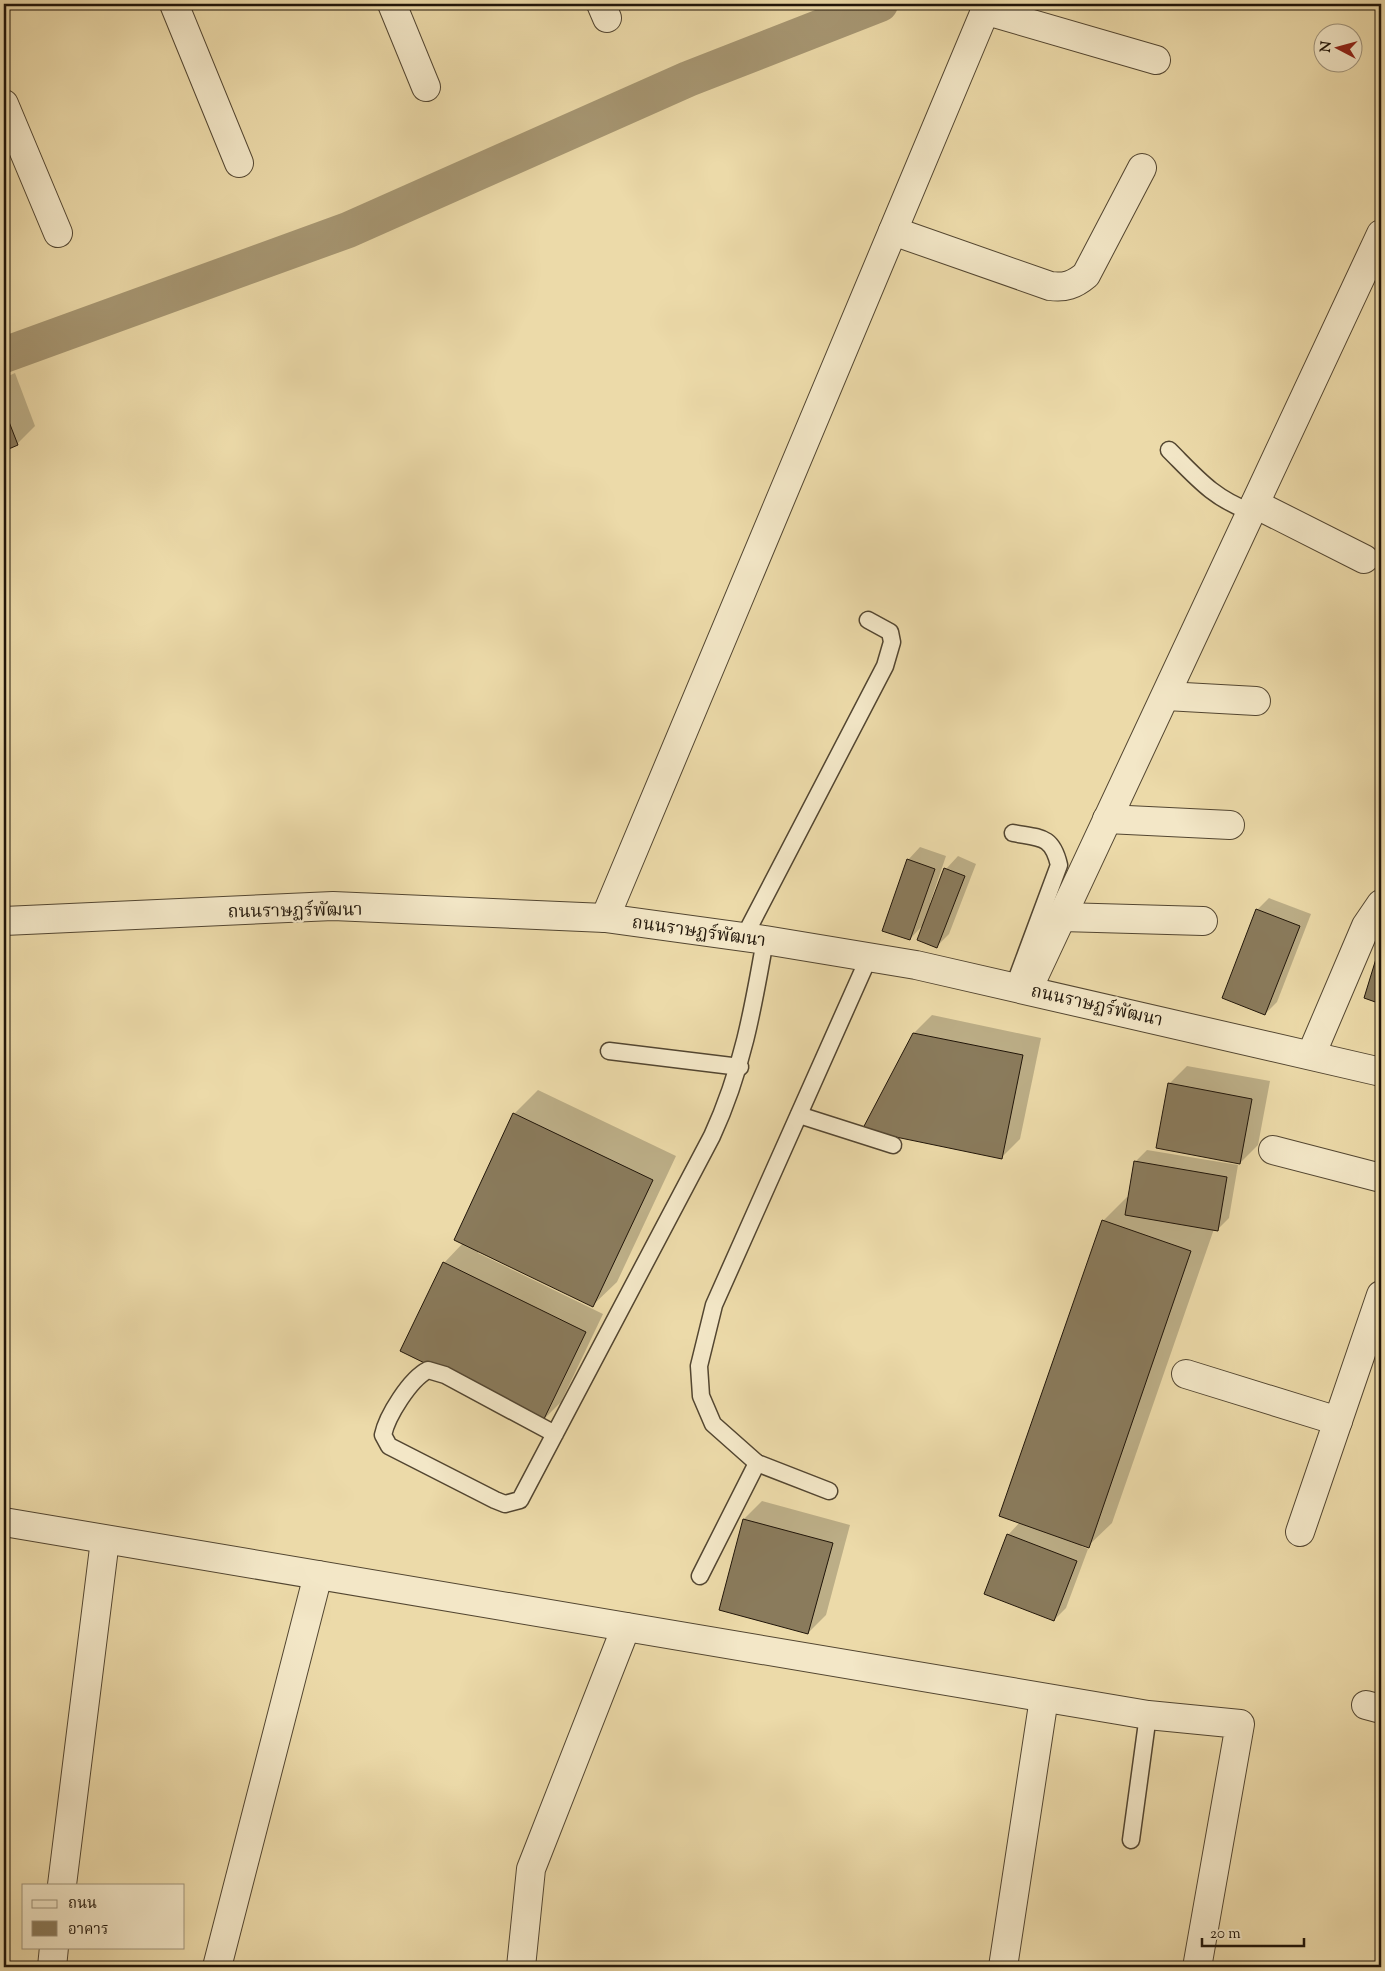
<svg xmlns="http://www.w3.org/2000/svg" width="1385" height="1971" font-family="'Sorts Mill Goudy','Noto Serif Thai',serif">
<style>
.shadow{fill:#0003}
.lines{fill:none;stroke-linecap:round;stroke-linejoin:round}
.canal{stroke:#a79773;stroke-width:36}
.building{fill:#8a7b5c;stroke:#201509}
.service-casing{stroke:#534631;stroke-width:19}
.minor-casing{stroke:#534631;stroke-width:30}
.tertiary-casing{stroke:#534631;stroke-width:30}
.service{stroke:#f3e7c7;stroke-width:16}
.minor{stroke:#f3e7c7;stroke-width:28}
.tertiary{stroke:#f3e7c7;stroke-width:28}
.labels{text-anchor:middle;stroke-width:5;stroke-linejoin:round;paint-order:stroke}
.street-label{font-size:18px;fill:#201509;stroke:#f3e7c7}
</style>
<rect width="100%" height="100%" fill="#ecdaa9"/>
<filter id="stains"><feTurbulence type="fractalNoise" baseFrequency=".004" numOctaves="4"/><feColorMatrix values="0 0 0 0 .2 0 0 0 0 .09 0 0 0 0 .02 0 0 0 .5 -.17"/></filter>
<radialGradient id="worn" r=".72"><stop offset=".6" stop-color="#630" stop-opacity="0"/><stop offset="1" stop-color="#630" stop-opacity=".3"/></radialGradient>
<g class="shadow">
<path d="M15 373 35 426 17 444 4 449V378Z"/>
<path d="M920 847 946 856 930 903 932 904 946 869 958 856 976 864 949 934 937 946 924 924 910 939 908 860Z"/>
<path d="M1269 898 1311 914 1277 1002 1265 1014 1257 910Z"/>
<path d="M1381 948V1002L1365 997Z"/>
<path d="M932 1015 1041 1038 1020 1139 1002 1157 914 1033Z"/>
<path d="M1187 1066 1270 1081 1258 1145 1240 1163 1169 1084Z"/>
<path d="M538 1090 676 1156 617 1282 593 1305 479 1251 478 1253 603 1314 561 1402 543 1420 444 1263 463 1243 455 1239 514 1114Z"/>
<path d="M1147 1150 1238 1165 1229 1218 1217 1230 1214 1229 1112 1523 1088 1546 1081 1544V1546L1088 1549 1066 1608 1054 1620 1008 1535 1020 1522 1103 1221 1127 1197 1129 1198 1135 1162Z"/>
<path d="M762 1501 850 1525 826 1615 808 1633 721 1609 744 1519Z"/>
</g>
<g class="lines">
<path class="canal" d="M4 355 348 230 688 79 880 4"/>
</g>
<g class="building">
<path d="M4 409 18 445 4 451Z"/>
<path d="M907 859 935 869 910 940 882 931Z"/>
<path d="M944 868 965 876 937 948 917 940Z"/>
<path d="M1256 909 1300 926 1265 1015 1222 998Z"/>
<path d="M1379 949 1381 950V1004L1364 998Z"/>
<path d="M913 1033 1023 1055 1002 1159 862 1130Z"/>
<path d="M1168 1083 1252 1099 1240 1164 1156 1148Z"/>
<path d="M513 1113 653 1180 593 1307 454 1240Z"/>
<path d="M1134 1161 1227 1177 1218 1231 1125 1215Z"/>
<path d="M1102 1220 1191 1251 1089 1548 999 1516Z"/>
<path d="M443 1262 586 1332 543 1421 400 1351Z"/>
<path d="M743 1519 833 1543 808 1634 719 1610Z"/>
<path d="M1007 1534 1077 1561 1054 1621 984 1594Z"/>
</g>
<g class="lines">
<defs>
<g id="service">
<path d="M1169 450C1197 478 1213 498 1251 512"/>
<path d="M1013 833C1040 838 1052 835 1059 865L1014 986"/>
<path d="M744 937 885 666 892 642 890 632 868 620"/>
<path d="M609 1051 740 1067"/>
<path d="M799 1115 893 1145"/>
<path d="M555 1434 445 1375 428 1370C410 1379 387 1416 383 1435L389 1446 495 1500 505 1504 520 1500 712 1136C742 1071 753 1009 765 940"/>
<path d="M829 1491 757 1463 713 1424 701 1396 699 1366 714 1305 869 957"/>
<path d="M700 1576 757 1463"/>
<path d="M1131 1840 1148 1715"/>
</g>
<g id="minor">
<path d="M174 4 239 163"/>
<path d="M392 4 426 87"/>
<path d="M601 4 607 18"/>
<path d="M984 10 1156 60"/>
<path d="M4 104 58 233"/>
<path d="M893 231 1050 286C1065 288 1074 285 1086 275L1142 168"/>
<path d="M1255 504 1364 559"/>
<path d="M1166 696 1256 701"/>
<path d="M1107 819 1230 825"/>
<path d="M1062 917 1203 921"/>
<path d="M605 918 988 4"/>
<path d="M1028 989 1381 234"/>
<path d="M1311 1055 1366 926 1381 904"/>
<path d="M1273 1150 1381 1178"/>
<path d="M1186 1374 1338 1421"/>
<path d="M4 1522 1148 1715 1240 1724 1198 1962"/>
<path d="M1300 1532 1381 1295"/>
<path d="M1366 1705 1381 1709"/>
<path d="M62 1885 105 1540"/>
<path d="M52 1967 54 1947"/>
<path d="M217 1967 318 1575"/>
<path d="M521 1967 531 1869 626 1627"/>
<path d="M1003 1967 1044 1698"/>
</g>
<path id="tertiary" d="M4 921 333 906 605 918 765 940 916 965 1381 1072"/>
</defs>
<use href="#service" class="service-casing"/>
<use href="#minor" class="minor-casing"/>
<use href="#tertiary" class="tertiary-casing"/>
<use href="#service" class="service"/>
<use href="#minor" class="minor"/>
<use href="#tertiary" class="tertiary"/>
</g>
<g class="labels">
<g class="street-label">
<text transform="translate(295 910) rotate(-1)" y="6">ถนนราษฏร์พัฒนา</text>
<text transform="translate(699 931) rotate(8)" y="6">ถนนราษฏร์พัฒนา</text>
<text transform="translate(1097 1005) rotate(13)" y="6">ถนนราษฏร์พัฒนา</text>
</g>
</g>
<rect width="1385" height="1971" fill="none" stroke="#ecdaa9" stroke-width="20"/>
<rect x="5" y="5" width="1375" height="1961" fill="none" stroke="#201509" stroke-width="2.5"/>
<rect x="10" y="10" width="1365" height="1951" fill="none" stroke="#201509"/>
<rect x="22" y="1884" width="162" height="65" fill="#f3e7c7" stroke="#9f937b"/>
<rect x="32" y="1900" width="25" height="8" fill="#f3e7c7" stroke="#9f937b"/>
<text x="68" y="1908" font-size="15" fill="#201509">ถนน</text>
<rect x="32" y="1921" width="25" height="15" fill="#8a7b5c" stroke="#9f937b"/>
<text x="68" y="1934" font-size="15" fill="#201509">อาคาร</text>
<g transform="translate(1338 48) rotate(276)"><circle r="24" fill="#f3e7c7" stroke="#9f937b"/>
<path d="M0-4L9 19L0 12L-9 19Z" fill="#8f2418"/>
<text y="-8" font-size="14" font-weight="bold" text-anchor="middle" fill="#201509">N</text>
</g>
<path d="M1202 1938v8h102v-8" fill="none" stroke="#201509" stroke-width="2.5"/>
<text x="1210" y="1938" font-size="15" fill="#201509" stroke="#f3e7c7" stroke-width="4" paint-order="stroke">20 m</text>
<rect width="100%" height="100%" filter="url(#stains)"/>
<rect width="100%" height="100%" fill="url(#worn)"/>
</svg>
